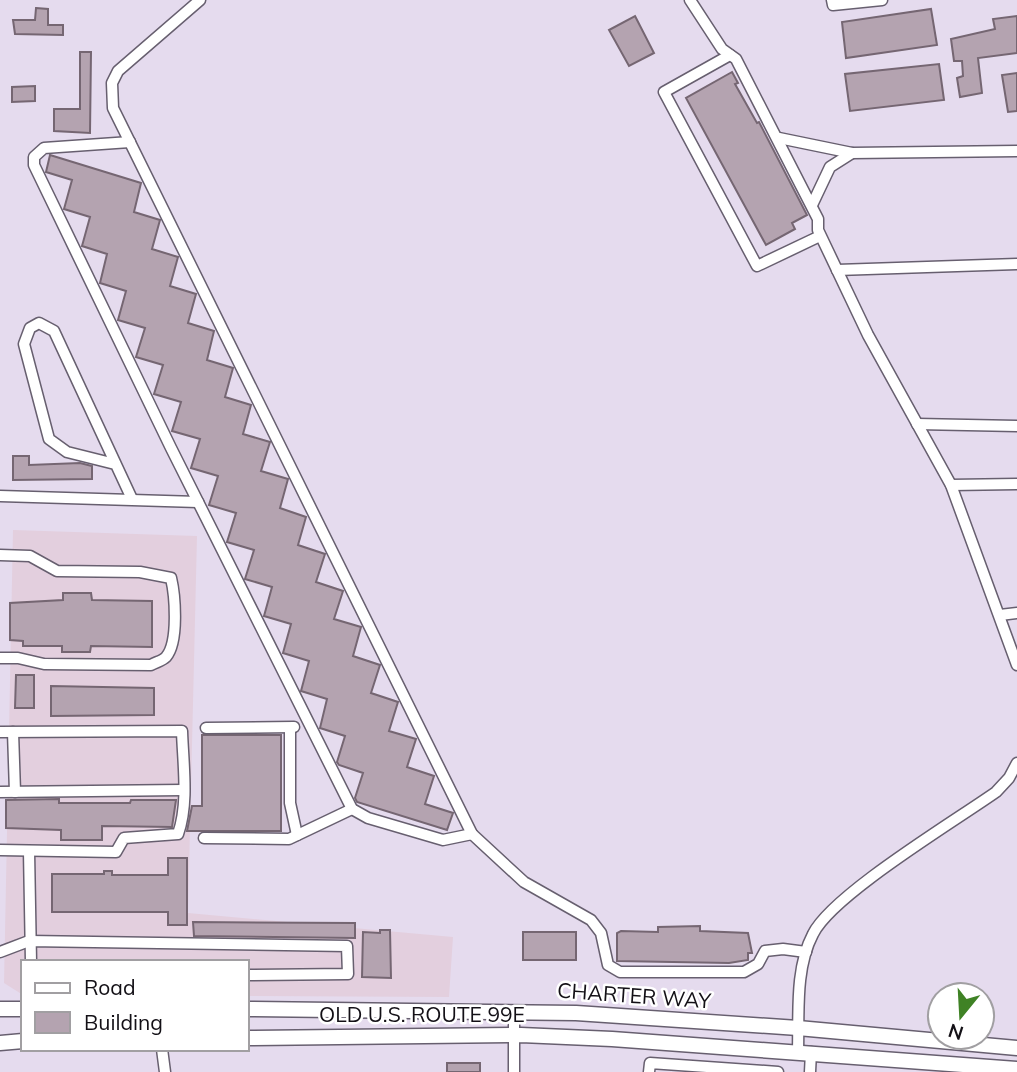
<svg xmlns="http://www.w3.org/2000/svg" width="1017" height="1072" font-family="Mulish,sans-serif">
<style>
.commercial{fill:#e3cfde}
.building{fill:#b4a3b0;stroke:#756672;stroke-width:2}
.lines{fill:none;stroke-linecap:round;stroke-linejoin:round}
.minor-casing{stroke:#675f6f;stroke-width:13}
.major-casing{stroke:#675f6f;stroke-width:17}
.minor{stroke:#fff;stroke-width:10}
.major{stroke:#fff;stroke-width:14}
.labels{text-anchor:middle;stroke-width:5;stroke-linejoin:round;paint-order:stroke}
.street-label{font-size:21px;fill:#131016;stroke:#fff}
</style>
<rect width="100%" height="100%" fill="#e5dbee"/>
<path class="commercial" d="M13 530 197 536 188 913 453 937 449 997 247 996V962H23V995L4 983Z"/>
<g class="building">
<path d="M36 8 48 9V25H63V35L15 34 13 20H35Z"/>
<path d="M931 9 937 45 846 58 842 22Z"/>
<path d="M635 16 654 53 629 66 609 30Z"/>
<path d="M1017 16V53L978 58 982 93 960 97 957 78 963 76 962 61H954L951 39 995 29 993 19Z"/>
<path d="M80 52H91L90 133 54 131V109H80Z"/>
<path d="M939 64 944 100 850 111 845 74Z"/>
<path d="M732 72 738 83 735 84 757 123 759 122 807 215 792 223 795 229 766 245 686 98Z"/>
<path d="M1017 73V111L1008 112 1002 75Z"/>
<path d="M35 86V101L12 102V87Z"/>
<path d="M50 155 141 183 134 212 160 220 152 249 178 257 170 286 196 294 188 323 214 331 207 360 233 368 225 397 251 405 243 434 270 442 261 471 288 479 280 508 306 517 298 545 325 554 316 582 343 591 334 619 361 627 353 656 380 665 371 693 398 702 389 731 416 739 407 767 434 776 425 804 453 813 447 830 357 802 355 798 363 773 339 765 337 762 345 736 320 728 327 699 301 691 309 661 283 653 291 624 264 616 272 587 245 579 254 550 227 542 236 513 209 505 218 476 191 468 200 439 172 431 181 402 154 394 163 365 136 357 145 328 118 320 126 291 100 283 107 254 82 246 90 217 64 209 72 180 46 172Z"/>
<path d="M13 456H29V465L80 463 92 466V479L13 480Z"/>
<path d="M63 593H91L92 600 152 601V647L91 646 90 652H62V646H23V641L10 640V603L63 600Z"/>
<path d="M16 675H34V708H15Z"/>
<path d="M51 686 154 688V715L51 716Z"/>
<path d="M202 735H281V831H187L192 806H202Z"/>
<path d="M59 799V803H130L131 800H176L172 827 102 826V840H61V830L6 828V800Z"/>
<path d="M168 858H187V925H168V912H52V874H104V871H112V875H168Z"/>
<path d="M193 922 355 923V938L194 936Z"/>
<path d="M700 926V931L748 933 752 953H748V960L729 963 617 961V933L621 931 658 932V927Z"/>
<path d="M380 930H390L391 978 362 977 363 932 380 933Z"/>
<rect x="523" y="932" width="53" height="28"/>
<rect x="447" y="1063" width="33" height="9"/>
</g>
<g class="lines">
<defs>
<g id="minor">
<path d="M200 0 118 71 112 83 113 108 472 834"/>
<path d="M690 0 722 49 736 59 818 219V230L868 335 951 485 1017 665"/>
<path d="M832 0 833 5 882 0"/>
<path d="M730 55 664 92 757 266 820 236"/>
<path d="M779 138 852 153 1017 151"/>
<path d="M130 142 44 148 34 157V165L171 448 352 809 368 818 443 840 472 834 524 882 591 920 601 933 608 965 620 972H744L758 964 765 951 783 949 806 952"/>
<path d="M812 205 830 167 852 153"/>
<path d="M837 270 1017 264"/>
<path d="M917 424 1017 426"/>
<path d="M115 464 67 452 49 439 24 344 30 328 39 323 54 331 132 499"/>
<path d="M951 485 1017 484"/>
<path d="M0 496 198 502"/>
<path d="M0 555 30 556 57 571 140 572 171 578C175 595 179 642 166 657 162 661 156 662 151 665L44 664 18 658H0"/>
<path d="M1000 615 1017 613"/>
<path d="M206 728 294 727"/>
<path d="M290 729V803L297 835"/>
<path d="M0 732 182 731C183 764 189 803 178 834L124 838 116 852 0 850"/>
<path d="M13 732 15 792"/>
<path d="M0 792 183 790"/>
<path d="M204 838 289 839 352 809"/>
<path d="M29 851 31 962"/>
<path d="M0 952 29 941 347 946 348 974 247 975"/>
<path d="M514 1011V1072"/>
<path d="M162 1049 165 1072"/>
<path d="M798 1051C799 1013 795 968 813 934 832 895 955 821 996 792L1009 778 1017 763"/>
<path d="M649 1072 650 1063 778 1072"/>
<path d="M810 1072 811 1052"/>
</g>
<g id="major">
<path d="M0 1009H23"/>
<path d="M247 1009 576 1013 798 1028 1017 1048"/>
<path d="M247 1038 521 1035 612 1039 1017 1069"/>
<path d="M0 1043 23 1041"/>
</g>
</defs>
<use href="#minor" class="minor-casing"/>
<use href="#major" class="major-casing"/>
<use href="#minor" class="minor"/>
<use href="#major" class="major"/>
</g>
<g class="labels">
<g class="street-label">
<text transform="translate(634 996) rotate(4)" y="7">CHARTER WAY</text>
<text x="422" y="1022">OLD U.S. ROUTE 99E</text>
</g>
</g>
<rect x="21" y="960" width="228" height="91" fill="#ffffff" stroke="#a19fa2" stroke-width="2"/>
<rect x="35" y="983" width="35" height="10" fill="#ffffff" stroke="#a19fa2" stroke-width="2"/>
<text x="84" y="995" font-size="21" fill="#131016">Road</text>
<rect x="35" y="1012" width="35" height="21" fill="#b4a3b0" stroke="#a19fa2" stroke-width="2"/>
<text x="84" y="1030" font-size="21" fill="#131016">Building</text>
<g transform="translate(961 1016) rotate(198)"><circle r="33" fill="#ffffff" stroke="#a19fa2" stroke-width="2"/>
<path d="M0-5L12 26L0 18L-12 26Z" fill="#3f8225"/>
<text y="-10" font-size="19" font-weight="bold" text-anchor="middle" fill="#131016">N</text>
</g>
</svg>
